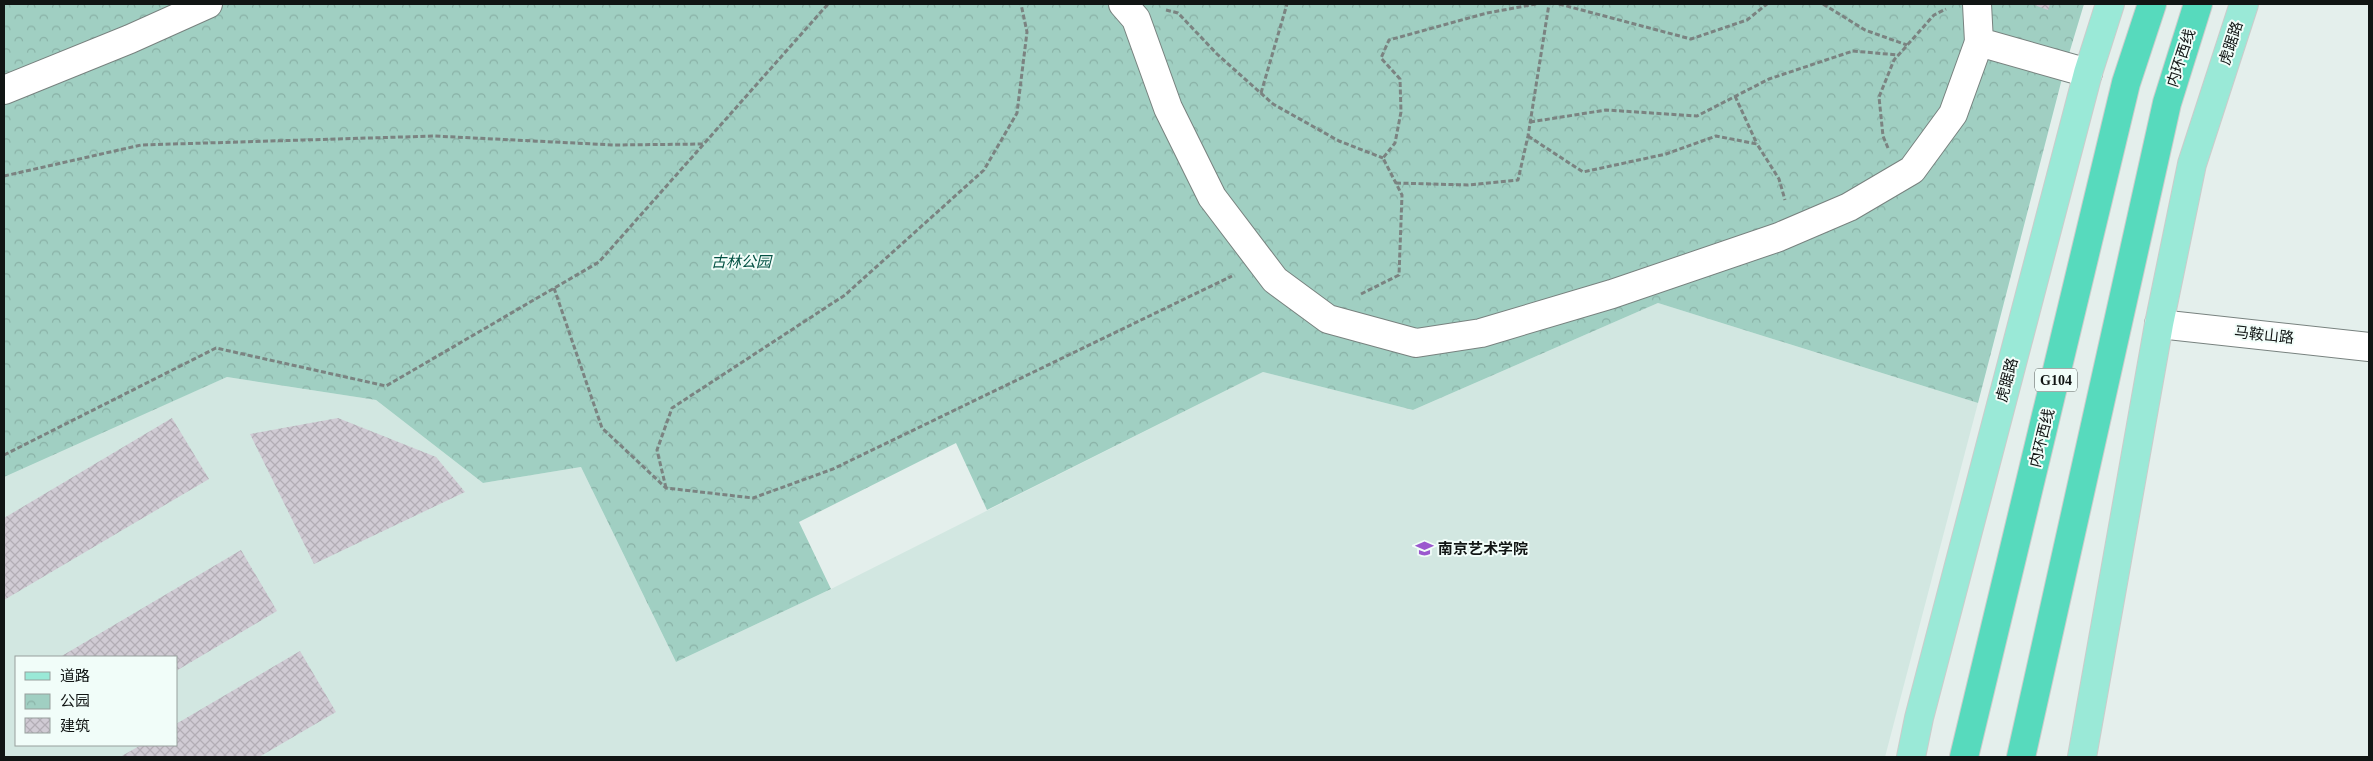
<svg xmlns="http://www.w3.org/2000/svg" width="2373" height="761" font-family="'Times New Roman','Noto Sans SC',serif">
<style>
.built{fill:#d2e7e1;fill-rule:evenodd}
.park{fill:url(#park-crowns)}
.building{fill:url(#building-cross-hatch)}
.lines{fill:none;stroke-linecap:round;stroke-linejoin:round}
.minor-casing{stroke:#78827f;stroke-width:30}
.major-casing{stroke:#cbcccb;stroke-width:30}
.highway-casing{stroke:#cbcccb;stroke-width:30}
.path{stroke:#7b8381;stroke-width:3;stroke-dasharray:5 2.5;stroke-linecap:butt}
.minor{stroke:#fff;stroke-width:28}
.major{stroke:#9ae9d7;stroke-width:28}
.highway{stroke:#57dabd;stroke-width:28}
.labels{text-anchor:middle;stroke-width:4;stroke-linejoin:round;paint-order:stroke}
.shield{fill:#f1fdf9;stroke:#545b59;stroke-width:1}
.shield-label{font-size:14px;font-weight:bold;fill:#111514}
.street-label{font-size:15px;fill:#111514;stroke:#f1fdf9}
.park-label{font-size:15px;font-style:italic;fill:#045244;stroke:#f1fdf9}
.poi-label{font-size:15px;font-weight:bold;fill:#111514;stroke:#f1fdf9;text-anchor:start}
</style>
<defs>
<pattern id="park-crowns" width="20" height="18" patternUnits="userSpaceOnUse" patternTransform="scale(1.25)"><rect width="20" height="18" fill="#a0cfc2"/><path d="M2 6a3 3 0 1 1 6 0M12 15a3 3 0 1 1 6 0" fill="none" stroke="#89b1a6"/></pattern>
<pattern id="building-cross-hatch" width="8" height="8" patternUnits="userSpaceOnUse" patternTransform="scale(1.25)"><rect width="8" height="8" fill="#d0cbd4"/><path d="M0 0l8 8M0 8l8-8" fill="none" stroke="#b2adb5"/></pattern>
</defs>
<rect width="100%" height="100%" fill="#e4efec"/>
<path class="built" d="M1658 303 1978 403 1885 757H4V475L227 377 376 400 483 483 581 467 676 662 831 589 1263 372 1413 410ZM16 657H176V745H16Z"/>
<path class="park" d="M4 4H2084L2065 67 1978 403 1658 303 1413 410 1263 372 987 510 956 443 799 522 831 589 676 662 581 467 483 483 376 400 227 377 4 477Z"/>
<g class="building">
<path d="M2031 4H2050L2048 10Z"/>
<path d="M172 418 209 479 4 600V518Z"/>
<path d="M338 418 436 457 465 492 314 564 250 434Z"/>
<path d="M241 550 277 611 176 671V657H60Z"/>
<path d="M300 651 336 712 259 757H120L141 745H176V724Z"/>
</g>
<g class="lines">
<defs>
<g id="minor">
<path d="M1123 4 1136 19 1168 108 1212 197 1275 280 1328 319 1416 343 1481 333 1612 294 1779 237 1849 207 1912 170 1953 114 1979 42"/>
<path d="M1977 4 1979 42 2088 73"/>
<path d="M4 90 130 39 208 4"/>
<path d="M2159 324 2369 347"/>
</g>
<g id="major">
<path d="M1911 757 1919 718 2088 73 2110 4"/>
<path d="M2082 757 2159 324 2192 164 2244 4"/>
</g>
<g id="highway">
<path d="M1964 757 2126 83 2152 4"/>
<path d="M2021 757 2167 103 2198 4"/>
</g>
</defs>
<use href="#minor" class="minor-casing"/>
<use href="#major" class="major-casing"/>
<use href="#highway" class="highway-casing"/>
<g class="path">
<path d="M1559 4 1691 39 1747 20 1767 4"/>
<path d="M1823 4 1865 30 1907 45"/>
<path d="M1166 10 1178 13 1217 54 1273 104 1339 141 1383 158"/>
<path d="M1261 93 1287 4"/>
<path d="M1735 96 1757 144"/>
<path d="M1530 122 1606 110 1697 116 1769 79 1853 51 1898 55"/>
<path d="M1528 136 1583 172 1666 154 1716 136 1757 144 1779 179 1785 200"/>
<path d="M1888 148 1883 136 1879 97 1894 60 1934 15 1946 9"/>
<path d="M4 176 141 145 434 136 613 145 704 144"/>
<path d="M1396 183 1468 185 1518 180 1528 136 1549 4"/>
<path d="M554 288 602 428 666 488 753 498 833 469 1232 276"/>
<path d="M1361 294 1399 275 1402 195 1383 158 1395 143 1401 112 1400 79 1381 58 1389 40 1487 13 1536 4"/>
<path d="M4 455 216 348 386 386 599 262 828 4"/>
<path d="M666 488 657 450 672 408 845 295 984 170 1017 113 1027 32 1021 4"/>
</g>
<use href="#minor" class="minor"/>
<use href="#major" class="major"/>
<use href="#highway" class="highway"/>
</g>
<defs>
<symbol id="university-bare" viewBox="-9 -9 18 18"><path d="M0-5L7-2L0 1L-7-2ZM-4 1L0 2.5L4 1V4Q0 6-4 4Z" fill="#9b58ce" stroke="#f1fdf9" stroke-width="2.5" paint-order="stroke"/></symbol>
</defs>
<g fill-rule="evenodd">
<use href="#university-bare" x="1412" y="536" width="25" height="25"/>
</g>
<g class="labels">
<rect class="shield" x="2035" y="368.5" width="42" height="23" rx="4"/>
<g class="shield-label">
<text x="2056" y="385">G104</text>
</g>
<g class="street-label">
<text transform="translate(2231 43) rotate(-72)" y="5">虎踞路</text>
<text transform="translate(2181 58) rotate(-72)" y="5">内环西线</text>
<text transform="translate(2264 335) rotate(6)" y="5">马鞍山路</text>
<text transform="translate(2007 380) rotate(-75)" y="5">虎踞路</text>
<text transform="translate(2042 438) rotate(-76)" y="5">内环西线</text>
</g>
<g class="park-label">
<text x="741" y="267">古林公园</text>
</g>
<g class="poi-label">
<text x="1438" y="554">南京艺术学院</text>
</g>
</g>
<rect width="2373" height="761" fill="none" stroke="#111514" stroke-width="10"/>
<rect x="15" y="656" width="162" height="90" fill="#f1fdf9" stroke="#97a09d"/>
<rect x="25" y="672" width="25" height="8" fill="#9ae9d7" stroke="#97a09d"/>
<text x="60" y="681" font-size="15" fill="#111514">道路</text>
<rect x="25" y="694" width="25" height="15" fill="url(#park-crowns)" stroke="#97a09d"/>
<text x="60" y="706" font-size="15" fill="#111514">公园</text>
<rect x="25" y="718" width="25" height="15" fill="url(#building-cross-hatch)" stroke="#97a09d"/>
<text x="60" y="731" font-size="15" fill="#111514">建筑</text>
</svg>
